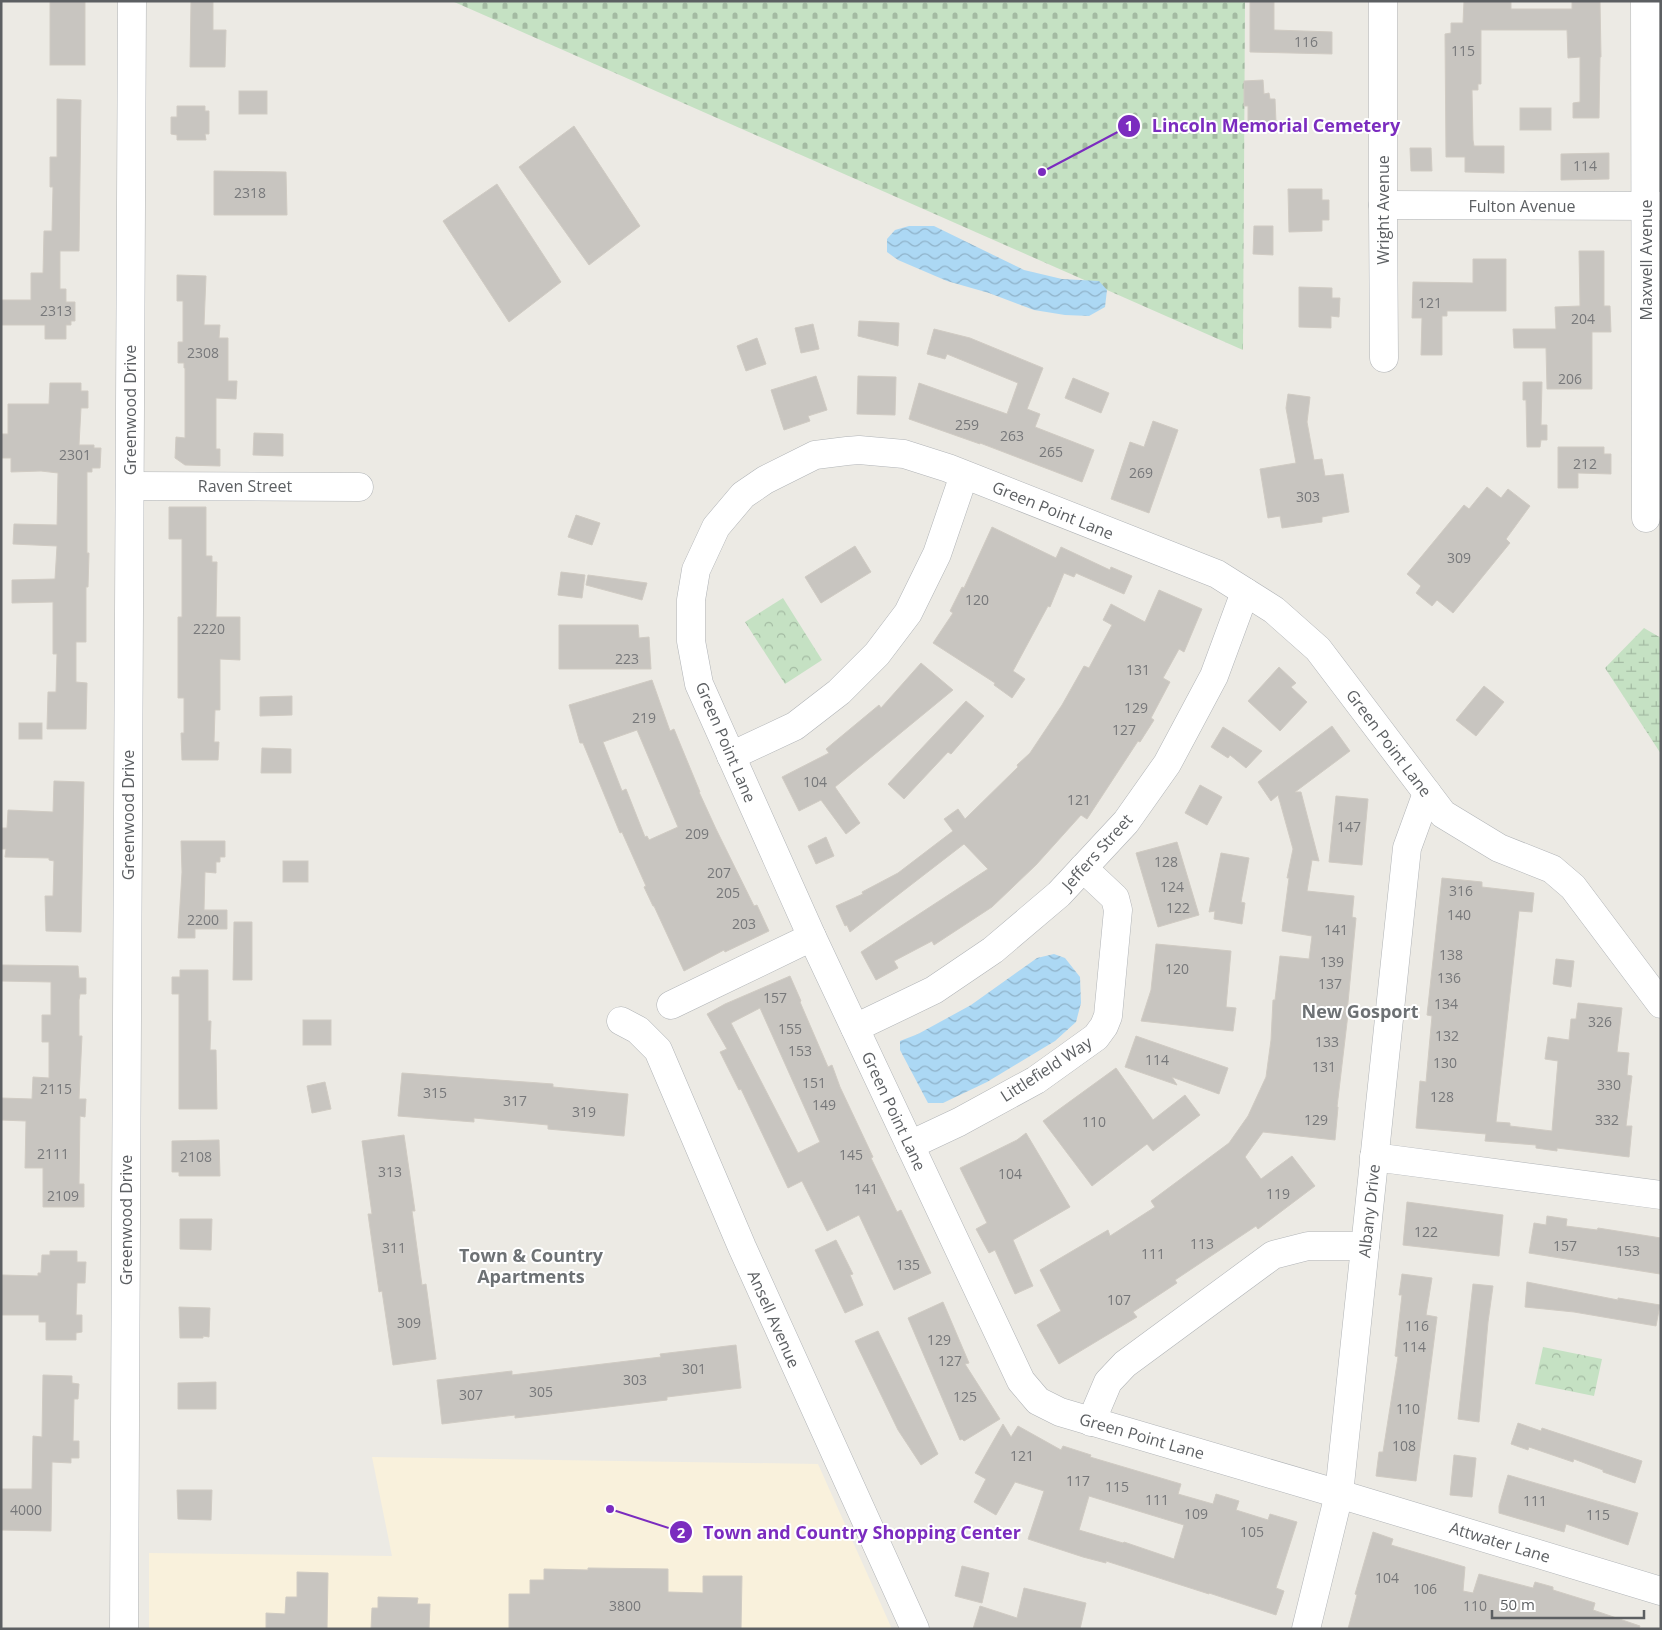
<svg xmlns="http://www.w3.org/2000/svg" width="1662" height="1630" font-family="'Open Sans',sans-serif">
<style>
.commercial{fill:#f9f1dc}
.wetland{fill:url(#wetland-marsh)}
.cemetery{fill:url(#cemetery-stones)}
.park{fill:url(#park-crowns)}
.water{fill:url(#water-waves)}
.building{fill:#c8c5c0;stroke:#d0cbc3;fill-rule:evenodd}
.lines{fill:none;stroke-linecap:round;stroke-linejoin:round}
.minor-casing{stroke:#b1b4b7;stroke-width:29}
.minor{stroke:#fff;stroke-width:28}
.labels{text-anchor:middle;stroke-width:4;stroke-linejoin:round;paint-order:stroke}
.number-label{font-size:14px;fill:#77787a}
.street-label{font-size:16px;fill:#5c5f62;stroke:#fff}
.neighbourhood-label{font-size:18px;font-weight:bold;fill:#6d7174;stroke:#fff}
.leader{fill:none;stroke:#7b2cbf;stroke-width:2}
.callout-dot{fill:#7b2cbf;stroke:#fff;stroke-width:2}
.mark-label{font-size:15px;text-anchor:middle;font-weight:bold;fill:#fff}
.callout-label{font-size:18px;text-anchor:middle;font-weight:bold;fill:#7b2cbf;stroke:#fff;stroke-width:4;stroke-linejoin:round;paint-order:stroke}
</style>
<defs>
<pattern id="wetland-marsh" width="20" height="14" patternUnits="userSpaceOnUse" patternTransform="scale(1.25)"><rect width="20" height="14" fill="#c5e1c3"/><path d="M1 5h8M5 5V1M11 12h8M15 12V8" fill="none" stroke="#a3baa2"/></pattern>
<pattern id="cemetery-stones" width="16" height="16" patternUnits="userSpaceOnUse" patternTransform="scale(1.25)"><rect width="16" height="16" fill="#c5e1c3"/><path d="M2 7V4a2 2 0 0 1 4 0v3zM10 15v-3a2 2 0 0 1 4 0v3z" fill="#a3baa2"/></pattern>
<pattern id="park-crowns" width="20" height="18" patternUnits="userSpaceOnUse" patternTransform="scale(1.25)"><rect width="20" height="18" fill="#c5e1c3"/><path d="M2 6a3 3 0 1 1 6 0M12 15a3 3 0 1 1 6 0" fill="none" stroke="#a3baa2"/></pattern>
<pattern id="water-waves" width="16" height="10" patternUnits="userSpaceOnUse" patternTransform="scale(1.25)"><rect width="16" height="10" fill="#acd8f4"/><path d="M0 5q4-4 8 0t8 0" fill="none" stroke="#8fb2c9"/></pattern>
</defs>
<rect width="100%" height="100%" fill="#eceae4"/>
<path class="commercial" d="M372 1457 818 1464 892 1629H149V1553L392 1556Z"/>
<path class="wetland" d="M1644 628 1661 638V754L1605 668Z"/>
<path class="cemetery" d="M452 1H1245L1243 350Z"/>
<g class="park">
<path d="M783 598 822 660 785 684 745 622Z"/>
<path d="M1543 1347 1602 1359 1594 1396 1535 1384Z"/>
</g>
<g class="water">
<path d="M909 226H934L1024 270 1062 279 1099 281 1107 290 1105 307 1089 316 1065 315 1034 310 989 293 947 281 898 260 887 252V239L895 230Z"/>
<path d="M1054 954 1065 958 1080 977 1081 1003 1076 1022 1055 1041 987 1082 943 1103H928L900 1050V1041L918 1034 971 1005 1037 958Z"/>
</g>
<g class="building">
<rect x="50" y="1" width="35" height="64"/>
<path d="M191 1H213V30H226L225 67H190Z"/>
<path d="M1250 1H1274V30L1332 32V54L1250 52Z"/>
<path d="M1464 1H1511V9H1572V1H1600L1601 57H1600L1599 118H1573V103L1580 102V57L1568 58 1567 30H1481V84H1478V90H1472L1473 140 1474 146H1504V173L1465 172V157H1446L1445 34 1451 33V23H1463Z"/>
<path d="M1263 80 1264 94 1269 93 1270 99H1275L1276 122H1271V131H1252V125H1248V106H1244V81Z"/>
<rect x="239" y="91" width="28" height="23"/>
<path d="M57 99 81 100 79 251H60V289H66V302H75V321H71V325H66V339H45V325H1V300H31V273H43L44 231H52L53 187H50V157H57Z"/>
<path d="M177 106H205V111H209V134H205L206 140H177V135L171 134V117H177Z"/>
<rect x="1520" y="108" width="31" height="22"/>
<path d="M574 126 640 226 589 265 519 167Z"/>
<path d="M1410 148H1431L1432 171H1411Z"/>
<path d="M1609 153V179L1561 180V154Z"/>
<path d="M214 171 286 172 287 215H214Z"/>
<path d="M497 184 561 282 509 322 443 221Z"/>
<path d="M1288 189H1322V200H1329V220H1322V231L1289 232Z"/>
<path d="M1254 226H1273V255L1253 254Z"/>
<path d="M1579 251H1604V306H1610L1611 332H1592V389H1547L1546 348H1514L1513 329H1556L1555 307 1580 306Z"/>
<path d="M1473 259H1506V311H1447V316H1442V355H1421L1422 318H1412L1413 282 1473 283Z"/>
<path d="M177 275 206 276 204 325H220L219 338H228V381H237L236 399 216 398V449H220V466L185 465 175 458 176 437 185 438V368H184V363H178V342H183V301H177Z"/>
<path d="M1299 287 1332 288V298H1340L1339 317 1331 316V328L1299 327Z"/>
<path d="M859 321 899 323 898 346 858 336Z"/>
<path d="M813 324 819 349 801 353 795 328Z"/>
<path d="M934 329 970 338 1043 368 1027 409 1040 414 1035 427 1094 450 1082 482 980 443V444L909 419 919 383 1007 414 1018 383 947 354 945 359 927 354Z"/>
<path d="M757 338 766 364 746 371 737 346Z"/>
<path d="M816 376 827 410 808 416 810 421 784 430 771 390Z"/>
<path d="M858 376 896 377 895 415 857 414Z"/>
<path d="M1073 378 1109 393 1101 413 1065 398Z"/>
<path d="M1523 382H1542L1541 425H1547V440H1541L1540 447H1527L1526 400H1523Z"/>
<path d="M50 383H81V391H88V408H81L79 445H94V448H101L100 468H92V472H87V553H89L88 587H86V642H76V682L87 683 86 729H47L48 692H56L57 654H53V602L12 603V580L55 579 57 546 13 544 14 524 57 525 58 473 41 471 11 472V458H1V434H8V404H49Z"/>
<path d="M1288 394 1310 397 1307 422 1314 460 1322 459 1325 476 1343 474 1349 512 1322 517V522L1282 528 1280 516 1268 518 1260 469 1296 463 1286 408Z"/>
<path d="M1153 421 1178 430 1149 513 1111 499 1130 442 1144 447Z"/>
<path d="M254 433 283 434V456L253 455Z"/>
<path d="M1558 447H1604V454H1611V474L1578 473V488H1558Z"/>
<path d="M1487 487 1501 498 1508 489 1530 506 1506 539 1510 543 1453 613 1437 600 1432 606 1416 593 1421 586 1407 574 1464 505 1469 509Z"/>
<path d="M169 507H206V556H212V562H217L216 617H240V660L220 659V710H215L214 742H219L218 760H182L181 733H184V698H178V617H182V539H169Z"/>
<path d="M576 515 600 523 592 545 568 537Z"/>
<path d="M992 527 1056 558 1061 547 1110 570 1111 567 1132 576 1124 594 1076 573 1074 577 1064 573 1050 607 1048 606 1013 671 1025 679 1012 698 994 685 995 683 933 643 953 613 950 611 962 587 964 588Z"/>
<path d="M855 546 871 572 821 603 805 577Z"/>
<path d="M561 572 585 575 582 598 558 595Z"/>
<path d="M588 575 647 583 642 600 586 585Z"/>
<path d="M1159 590 1202 609 1184 652 1179 649 1163 678 1170 682 1151 718 1154 720 1140 742 1138 741 1087 819 1081 815 1036 865 992 907 934 945 932 941 894 961 898 968 876 980 861 952 988 869 964 844 850 932 847 925 845 926 836 906 863 894 862 892 898 873 953 831 944 819 958 809 965 819 1018 767 1017 765 1030 753 1062 705 1084 666 1089 668 1112 625 1103 620 1111 604 1145 622Z"/>
<path d="M559 625H638L639 638 649 637 651 669H559Z"/>
<path d="M921 663 953 690 835 787 860 823 846 834 821 800 799 811 782 777 829 753 826 749 879 705 881 708Z"/>
<path d="M1279 667 1296 683 1291 687 1307 702 1280 731 1248 701Z"/>
<path d="M652 680 670 731 674 729 700 792H699L716 829 754 906 757 905 769 931 725 952 724 950 684 971 654 906H653L644 887 646 886 622 832 620 833 583 743H580L569 705ZM637 730 678 827 649 840 647 836 645 837 626 789 622 791 603 742Z"/>
<path d="M1484 686 1504 702 1476 736 1456 720Z"/>
<path d="M292 696V715L260 716V697Z"/>
<path d="M966 701 984 716 951 754 948 752 904 799 888 784Z"/>
<rect x="19" y="723" width="23" height="16"/>
<path d="M1332 726 1350 751 1295 792H1301L1319 861 1312 860 1307 891 1354 896 1352 917 1356 918 1347 1013 1348 1014 1337 1107H1338L1335 1140 1263 1132 1245 1157 1261 1179 1292 1156 1315 1186 1258 1229 1256 1226 1175 1280 1177 1283 1133 1312 1137 1317 1059 1364 1037 1325 1061 1311 1040 1270 1108 1230 1110 1236 1155 1207 1151 1201 1229 1143 1248 1116 1266 1077 1271 1040 1273 1000H1275L1280 956 1309 959 1312 936 1282 931 1289 878H1287L1293 849 1278 795 1271 801 1258 782Z"/>
<path d="M1223 727 1262 751 1246 768 1230 755 1228 758 1211 747Z"/>
<path d="M262 748 291 749V773H261Z"/>
<path d="M54 781 84 782 81 932 46 931 45 896H53L54 861 49 860V858L5 857 6 849H1V828H7L8 810 53 812Z"/>
<path d="M1200 785 1222 797 1207 825 1185 813Z"/>
<path d="M1336 796 1368 799 1362 865 1329 862Z"/>
<path d="M826 837 834 856 816 864 808 846Z"/>
<path d="M181 841H225V857H220V862H216V873L205 872 204 910H227V929H195V938H178L182 872Z"/>
<path d="M1177 842 1199 915 1158 927 1136 853Z"/>
<path d="M1221 853 1249 858 1241 902 1245 903 1242 924 1214 919 1215 911 1209 912Z"/>
<rect x="283" y="861" width="25" height="21"/>
<path d="M1442 878 1482 882V887L1534 893 1532 912 1519 911 1496 1122 1510 1123V1126L1552 1131 1558 1061 1545 1059 1548 1037 1569 1040 1571 1019H1576L1578 1003 1622 1008 1617 1052 1629 1053 1627 1075 1632 1076 1626 1126H1632L1629 1157 1557 1148V1151L1536 1148V1145L1485 1141 1486 1134 1416 1128 1420 1081 1426 1082 1432 1016 1427 1015Z"/>
<path d="M234 922H252V980H233Z"/>
<path d="M1156 944 1231 951 1226 1007 1236 1008 1233 1031 1141 1021 1151 990Z"/>
<path d="M1556 959 1574 961 1571 987 1553 984Z"/>
<path d="M1 965 78 966 79 978H86V994H80L79 1000V1036H82L79 1099H86L85 1117 80 1116 79 1184H84V1207H43V1168H25L26 1121 1 1120V1098L32 1099 33 1077 49 1078V1042H42V1015H51V982L1 981Z"/>
<path d="M180 970H208V1021H211L210 1050H216L217 1109H179V994H172V977H180Z"/>
<path d="M790 976 801 1001 800 1002 828 1067 832 1065 840 1087 873 1157 871 1158 897 1212 901 1210 931 1273 894 1290 859 1215 827 1231 802 1181 788 1188 741 1089 739 1090 720 1052 727 1049 707 1014 725 1004ZM760 1008 820 1142 798 1153 731 1023Z"/>
<rect x="303" y="1020" width="28" height="25"/>
<path d="M1136 1036 1228 1068 1219 1094 1172 1077 1177 1085 1125 1067Z"/>
<path d="M1116 1068 1153 1120 1185 1095 1200 1115 1153 1151 1147 1144 1092 1186 1043 1121Z"/>
<path d="M402 1073 553 1084V1087L628 1094 624 1136 548 1129V1125L474 1118V1122L398 1116Z"/>
<path d="M325 1082 331 1109 312 1113 307 1086Z"/>
<path d="M1026 1133 1070 1207 1013 1240 1033 1286 1015 1294 995 1250 989 1253 976 1229 987 1223 960 1168 1017 1140Z"/>
<path d="M404 1135 415 1211H412L422 1285 426 1284 436 1359 393 1365 382 1291 379 1292 368 1214H372L362 1141Z"/>
<path d="M219 1140 220 1176H179V1172H172V1141Z"/>
<path d="M1407 1202 1503 1215 1499 1256 1403 1245Z"/>
<path d="M1547 1216 1567 1219 1566 1226 1597 1230 1598 1228 1661 1238 1660 1274 1529 1253 1534 1223 1546 1225Z"/>
<path d="M180 1219H212L211 1250 180 1249Z"/>
<path d="M836 1240 853 1274 850 1275 863 1305 845 1313 815 1250Z"/>
<path d="M50 1251H77V1262H86L85 1283H77L76 1315H82V1332L76 1333V1340H46V1322H39V1315H1L2 1275 38 1276V1273H41L42 1255H50Z"/>
<path d="M1402 1274 1432 1278 1426 1315 1437 1317 1416 1481 1376 1476 1379 1452H1383L1398 1357 1395 1356 1402 1295H1399Z"/>
<path d="M1527 1282 1618 1300V1298L1660 1305 1656 1326 1574 1312 1525 1307Z"/>
<path d="M1473 1284 1493 1286 1488 1322 1479 1422 1458 1419Z"/>
<path d="M943 1302 969 1363 965 1364 1000 1419 964 1441 962 1439 960 1440 908 1318Z"/>
<path d="M179 1307 210 1308 209 1337 203 1336V1338H180Z"/>
<path d="M878 1331 938 1454 921 1465 898 1430 855 1341Z"/>
<path d="M736 1345 741 1388 667 1397V1400L515 1418V1415L442 1424 437 1380 512 1371V1375L661 1357 660 1354Z"/>
<path d="M43 1375 72 1376V1383L79 1384 78 1399H74L73 1441H79V1458H71V1463L52 1462 51 1531 1 1530V1489H32L33 1436 42 1437Z"/>
<path d="M216 1382V1409H178V1383Z"/>
<path d="M1518 1423 1541 1431 1542 1428 1642 1461 1635 1483 1603 1472V1470L1574 1459 1573 1462 1529 1447 1528 1450 1511 1444Z"/>
<path d="M1003 1424 1011 1437 1018 1426 1061 1450 1063 1446 1091 1455 1090 1457 1181 1484 1178 1494 1213 1504 1216 1494 1239 1501 1236 1510 1268 1520 1270 1514 1297 1522 1276 1588 1284 1591 1276 1615 1209 1593V1594L1106 1561V1563L1083 1557 1028 1539 1044 1491 1015 1482 996 1515 974 1502 986 1479 975 1473ZM1089 1496 1184 1525 1174 1559 1124 1542 1123 1543 1079 1530Z"/>
<path d="M1454 1455 1476 1458 1472 1497 1450 1495Z"/>
<path d="M1508 1475 1638 1513 1628 1545 1566 1524 1564 1532 1499 1513V1506Z"/>
<path d="M177 1490H212L211 1520 178 1519Z"/>
<path d="M1373 1532 1393 1539 1391 1545 1465 1567 1463 1591 1473 1593 1479 1574 1533 1588 1535 1582 1553 1587V1590L1595 1603 1593 1610 1640 1626 1639 1629H1348L1357 1595 1355 1594Z"/>
<path d="M962 1566 989 1573 982 1603 955 1596Z"/>
<path d="M588 1568 668 1569V1592L703 1593V1576H742L741 1629H509V1594H530V1580H544V1569L588 1570Z"/>
<path d="M297 1572 328 1573 327 1629H266V1613L285 1614 286 1597H297Z"/>
<path d="M1024 1588 1086 1603 1080 1629H973L980 1606 1017 1618Z"/>
<path d="M378 1597 418 1598 417 1604H430L429 1629H371L372 1608H378Z"/>
</g>
<g class="lines">
<defs>
<g id="minor">
<path d="M1383 1V205L1384 358"/>
<path d="M1645 1 1646 518"/>
<path d="M1383 205 1661 206"/>
<path d="M130 486 359 487"/>
<path d="M731 756 795 726 839 692 877 654 908 613 937 554 964 475"/>
<path d="M1661 1004 1573 887 1552 869 1499 848 1443 814 1318 649 1274 610 1217 574 948 468 904 454 859 450 847 451 815 455 765 480 743 495 716 527 696 570 691 600V641L699 684 812 937 1021 1381 1038 1401 1060 1412 1339 1494 1661 1591"/>
<path d="M671 1005 812 937"/>
<path d="M621 1021 638 1030 658 1050 742 1247 915 1629"/>
<path d="M855 1028 934 990 993 950 1059 894 1126 822 1167 764 1214 676 1245 592"/>
<path d="M910 1145 959 1122 1036 1080 1096 1037 1104 1026 1108 1016 1118 910 1115 898 1083 868"/>
<path d="M1374 1157 1661 1195"/>
<path d="M1091 1422 1108 1382 1125 1364 1273 1255 1308 1246H1365"/>
<path d="M124 1629 132 1"/>
<path d="M1306 1629 1339 1494 1407 848 1427 793"/>
</g>
</defs>
<use href="#minor" class="minor-casing"/>
<use href="#minor" class="minor"/>
</g>
<g class="labels">
<g class="number-label">
<text x="1306" y="47">116</text>
<text x="1463" y="56">115</text>
<text x="1585" y="171">114</text>
<text x="250" y="198">2318</text>
<text x="1430" y="308">121</text>
<text x="56" y="316">2313</text>
<text x="1583" y="324">204</text>
<text x="203" y="358">2308</text>
<text x="1570" y="384">206</text>
<text x="967" y="430">259</text>
<text x="1012" y="441">263</text>
<text x="1051" y="457">265</text>
<text x="75" y="460">2301</text>
<text x="1585" y="469">212</text>
<text x="1141" y="478">269</text>
<text x="1308" y="502">303</text>
<text x="1459" y="563">309</text>
<text x="977" y="605">120</text>
<text x="209" y="634">2220</text>
<text x="627" y="664">223</text>
<text x="1138" y="675">131</text>
<text x="1136" y="713">129</text>
<text x="644" y="723">219</text>
<text x="1124" y="735">127</text>
<text x="815" y="787">104</text>
<text x="1079" y="805">121</text>
<text x="1349" y="832">147</text>
<text x="697" y="839">209</text>
<text x="1166" y="867">128</text>
<text x="719" y="878">207</text>
<text x="1172" y="892">124</text>
<text x="1461" y="896">316</text>
<text x="728" y="898">205</text>
<text x="1178" y="913">122</text>
<text x="1459" y="920">140</text>
<text x="203" y="925">2200</text>
<text x="744" y="929">203</text>
<text x="1336" y="935">141</text>
<text x="1451" y="960">138</text>
<text x="1332" y="967">139</text>
<text x="1177" y="974">120</text>
<text x="1449" y="983">136</text>
<text x="1330" y="989">137</text>
<text x="775" y="1003">157</text>
<text x="1446" y="1009">134</text>
<text x="1600" y="1027">326</text>
<text x="790" y="1034">155</text>
<text x="1447" y="1041">132</text>
<text x="1327" y="1047">133</text>
<text x="800" y="1056">153</text>
<text x="1157" y="1065">114</text>
<text x="1445" y="1068">130</text>
<text x="1324" y="1072">131</text>
<text x="814" y="1088">151</text>
<text x="1609" y="1090">330</text>
<text x="56" y="1094">2115</text>
<text x="435" y="1098">315</text>
<text x="1442" y="1102">128</text>
<text x="515" y="1106">317</text>
<text x="824" y="1110">149</text>
<text x="584" y="1117">319</text>
<text x="1316" y="1125">129</text>
<text x="1607" y="1125">332</text>
<text x="1094" y="1127">110</text>
<text x="53" y="1159">2111</text>
<text x="851" y="1160">145</text>
<text x="196" y="1162">2108</text>
<text x="390" y="1177">313</text>
<text x="1010" y="1179">104</text>
<text x="866" y="1194">141</text>
<text x="1278" y="1199">119</text>
<text x="63" y="1201">2109</text>
<text x="1426" y="1237">122</text>
<text x="1202" y="1249">113</text>
<text x="1565" y="1251">157</text>
<text x="394" y="1253">311</text>
<text x="1628" y="1256">153</text>
<text x="1153" y="1259">111</text>
<text x="908" y="1270">135</text>
<text x="1119" y="1305">107</text>
<text x="409" y="1328">309</text>
<text x="1417" y="1331">116</text>
<text x="939" y="1345">129</text>
<text x="1414" y="1352">114</text>
<text x="950" y="1366">127</text>
<text x="694" y="1374">301</text>
<text x="635" y="1385">303</text>
<text x="541" y="1397">305</text>
<text x="471" y="1400">307</text>
<text x="965" y="1402">125</text>
<text x="1408" y="1414">110</text>
<text x="1404" y="1451">108</text>
<text x="1022" y="1461">121</text>
<text x="1078" y="1486">117</text>
<text x="1117" y="1492">115</text>
<text x="1157" y="1505">111</text>
<text x="1535" y="1506">111</text>
<text x="26" y="1515">4000</text>
<text x="1196" y="1519">109</text>
<text x="1598" y="1520">115</text>
<text x="1252" y="1537">105</text>
<text x="1387" y="1583">104</text>
<text x="1425" y="1594">106</text>
<text x="625" y="1611">3800</text>
<text x="1475" y="1611">110</text>
</g>
<g class="street-label">
<text x="1522" y="212">Fulton Avenue</text>
<text transform="translate(1383 210) rotate(-90)" y="6">Wright Avenue</text>
<text transform="translate(1646 260) rotate(-90)" y="6">Maxwell Avenue</text>
<text transform="translate(130 410) rotate(-90)" y="6">Greenwood Drive</text>
<text x="245" y="492">Raven Street</text>
<text transform="translate(1053 510) rotate(22)" y="6">Green Point Lane</text>
<text transform="translate(726 742) rotate(67)" y="6">Green Point Lane</text>
<text transform="translate(1389 743) rotate(53)" y="6">Green Point Lane</text>
<text transform="translate(128 815) rotate(-90)" y="6">Greenwood Drive</text>
<text transform="translate(1097 852) rotate(-48)" y="6">Jeffers Street</text>
<text transform="translate(1046 1069) rotate(-33)" y="6">Littlefield Way</text>
<text transform="translate(894 1111) rotate(65)" y="6">Green Point Lane</text>
<text transform="translate(1369 1211) rotate(-84)" y="6">Albany Drive</text>
<text transform="translate(126 1220) rotate(-90)" y="6">Greenwood Drive</text>
<text transform="translate(774 1319) rotate(66)" y="6">Ansell Avenue</text>
<text transform="translate(1142 1436) rotate(16)" y="6">Green Point Lane</text>
<text transform="translate(1500 1542) rotate(17)" y="6">Attwater Lane</text>
</g>
<g class="neighbourhood-label">
<text x="1360" y="1018">New Gosport</text>
<text x="531" y="1262">Town &amp; Country<tspan x="531" dy="21">Apartments</tspan></text>
</g>
</g>
<path class="leader" d="M1042 172L1129 126M610 1509L681 1532"/>
<g class="callout-dot">
<circle cx="1042" cy="172" r="5"/>
<circle cx="610" cy="1509" r="5"/>
<circle cx="1129" cy="126" r="12"/>
<circle cx="681" cy="1532" r="12"/>
</g>
<g class="mark-label">
<text x="1129" y="131">1</text>
<text x="681" y="1538">2</text>
</g>
<g class="callout-label">
<text x="1276" y="132">Lincoln Memorial Cemetery</text>
<text x="862" y="1539">Town and Country Shopping Center</text>
</g>
<rect width="1662" height="1630" fill="none" stroke="#5c5f62" stroke-width="5"/>
<path d="M1492 1610v8h152v-8" fill="none" stroke="#5c5f62" stroke-width="2.5"/>
<text x="1500" y="1610" font-size="15" fill="#5c5f62" stroke="#ffffff" stroke-width="4" paint-order="stroke">50 m</text>
</svg>
